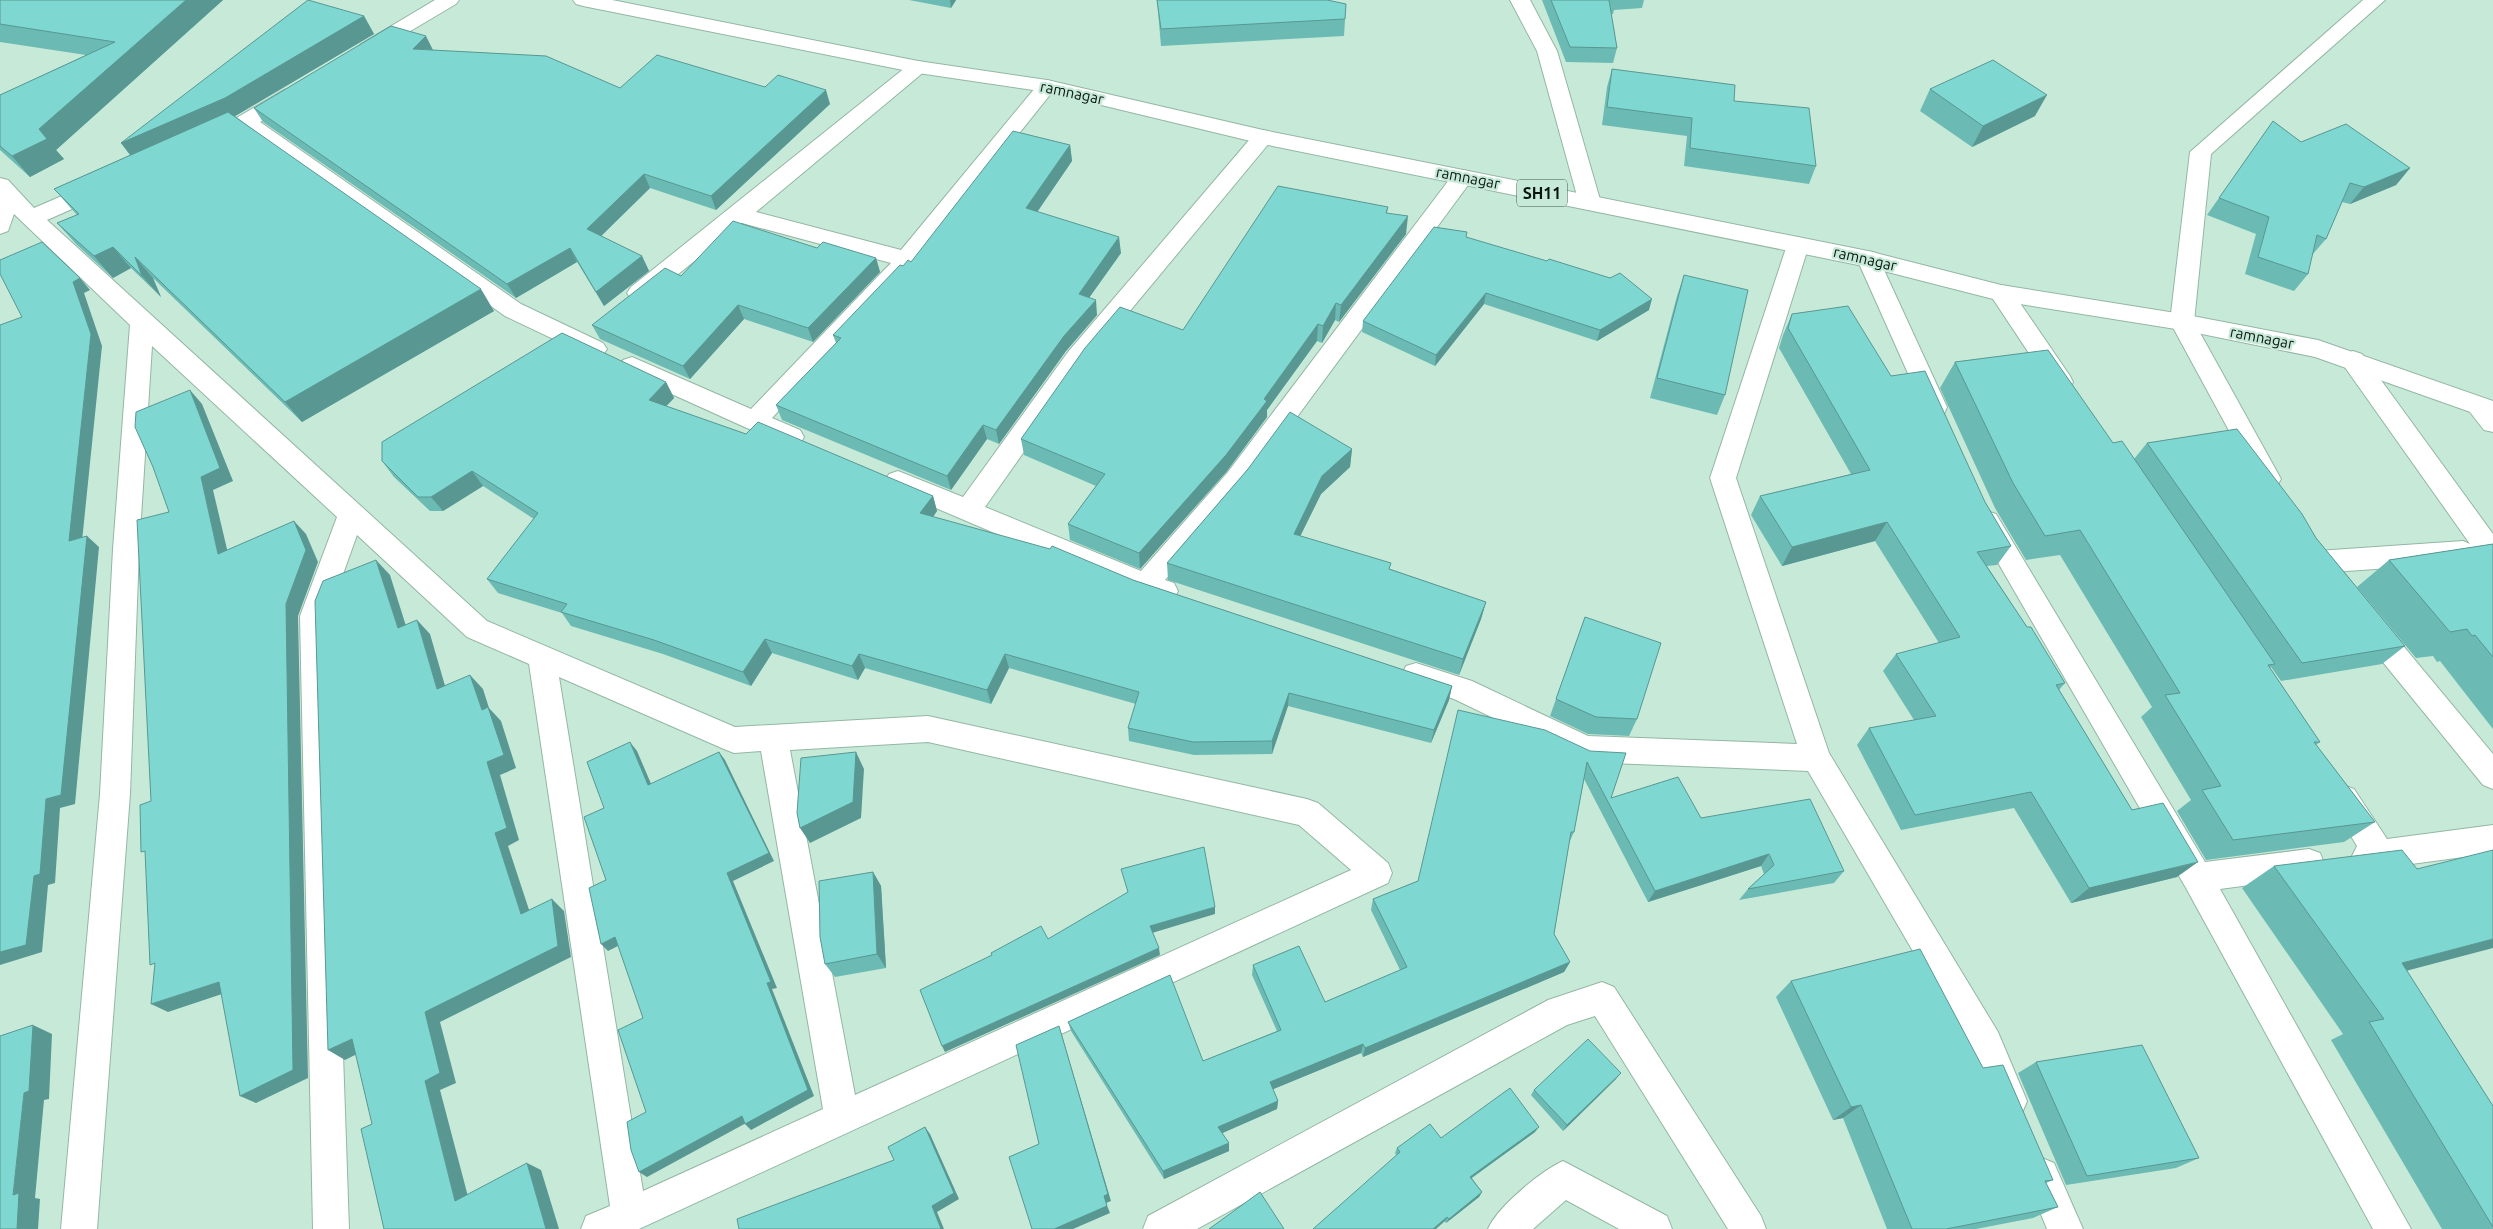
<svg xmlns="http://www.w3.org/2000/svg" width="2493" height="1229" font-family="Ubuntu,sans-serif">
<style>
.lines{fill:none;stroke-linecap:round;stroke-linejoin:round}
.minor-casing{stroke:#94b6a5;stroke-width:2}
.major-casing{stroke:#94b6a5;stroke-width:2}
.minor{fill:#fff;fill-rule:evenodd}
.major{fill:#fff;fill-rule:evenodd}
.wall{fill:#6cbab4}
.shaded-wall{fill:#589792}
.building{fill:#7ed8d1;stroke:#589792}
.labels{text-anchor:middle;stroke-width:4.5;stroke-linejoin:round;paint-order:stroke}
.far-street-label{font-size:15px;fill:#08150f;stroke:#c7ead8}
.shield{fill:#c7ead8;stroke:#41554b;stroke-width:1}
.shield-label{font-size:16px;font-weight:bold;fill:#08150f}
</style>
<rect width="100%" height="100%" fill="#c7ead8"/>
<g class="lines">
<defs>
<g id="minor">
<path d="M435 0H459L456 4 375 52 368 54 361 52 358 48 361 44Z"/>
<path d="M1510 0H1530L1557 51 1601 203 1598 208 1590 210 1582 208 1579 203 1537 51Z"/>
<path d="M2363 0H2385L2211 154 2194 322 2281 479 2277 486 2268 489 2259 486 2170 322 2190 152Z"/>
<path d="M918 61 925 63 928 67 925 71 756 212 901 250 1040 82 1047 80 1054 82 1057 86 902 280 772 418 800 430 804 437 800 444 791 447 782 444 623 372 620 366 623 360 632 357 751 409 886 268 891 263 742 223 647 299 639 301 631 299 627 293 631 287 911 63Z"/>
<path d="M291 89 298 90 301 95 298 100 260 122 521 304 603 343 607 349 603 355 595 358 587 355 505 316 238 127 235 122 238 117 284 90Z"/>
<path d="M1263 130 1270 132 1274 137 1270 142 1086 364 985 507 1141 571 1228 472 1455 172 1463 170 1471 172 1474 177 1246 486 1165 580 1174 583 1178 591 1174 599 1164 602 1135 593 889 488 885 481 889 474 898 471 963 497 1068 352 1256 132Z"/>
<path d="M0 178 8 180 34 208 92 183 100 181 108 183 111 188 108 193 47 220 487 621 735 727 928 716 1307 799 1318 803 1388 863 1392 873 1388 883 639 1229H581L586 1216 610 1206 529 664 467 637 357 535 328 616 349 1229H313L300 616 337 517 152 346 139 549 130 794 97 1229H61L100 794 113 549 130 325 14 214 8 231 0 234ZM559 677 724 749 734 753 761 751 823 1109 643 1191ZM928 742 1299 825 1351 870 855 1095 790 750Z"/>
<path d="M1798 237 1806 240 1809 245 1736 478 1829 753 1998 1032 2027 1101 2022 1113 2010 1118 1998 1113 1974 1056 1808 771 1585 762 1454 699 1406 684 1402 675 1406 666 1416 663 1472 681 1588 736 1797 744 1710 478 1787 245 1790 240Z"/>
<path d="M1868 251 1876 253 1879 259 1947 407 1944 414 1935 416 1926 414 1923 407 1857 259 1860 253Z"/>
<path d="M2001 285 2009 287 2070 376 2073 382 2070 388 2061 391 2052 388 1993 299 1989 293 1993 287Z"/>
<path d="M2353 351 2362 354 2493 534V566L2484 563 2476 552 2472 560 2463 563 2317 573 2308 570 2304 562 2308 554 2317 551 2463 541 2470 544 2344 366 2341 360 2344 354Z"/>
<path d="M2478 398 2487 400 2493 407V432L2484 430 2466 407 2469 400Z"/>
<path d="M1987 511 1996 514 2205 862 2309 849 2320 853 2324 863 2320 873 2309 877 2220 889 2411 1229H2373L2186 888 1978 528 1974 521 1978 514Z"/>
<path d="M2370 614 2380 618 2493 754V789L2483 785 2360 634 2356 626 2360 618Z"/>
<path d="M2343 785 2354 789 2387 839 2493 825V853L2367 870 2356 866 2352 856 2357 846 2328 799 2332 789Z"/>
<path d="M1602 982 1614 987 1761 1216 1766 1229H1728L1595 1016 1567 1025 1197 1229H1143L1148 1216 1548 1000Z"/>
<path d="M2042 1158 2054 1163 2083 1229H2047L2025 1175 2030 1163Z"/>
<path d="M1563 1161 1667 1216 1672 1229H1619L1566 1200 1533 1229H1488C1497 1207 1541 1171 1563 1161Z"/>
</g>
<path id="major" d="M573 0H612L918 61 1047 80 1263 130 1868 251 2001 285 2182 314 2318 340 2493 401V420L2315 357 2182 330 2001 301 1868 267 1263 144 1047 92 918 73 583 6 576 4Z"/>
</defs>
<use href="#minor" class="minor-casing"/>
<use href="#major" class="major-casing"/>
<use href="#minor" class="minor"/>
<use href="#major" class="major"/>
</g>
<g class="wall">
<path d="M0 0H223L56 150 64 159 30 177 0 150V95L86 55 0 42Z"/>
<path d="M909 0H956L951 8Z"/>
<path d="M1157 0H1327L1346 4 1344 36 1161 46Z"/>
<path d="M1542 0H1644L1642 8 1614 10 1613 14H1611L1617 48 1613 63 1566 62Z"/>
<path d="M364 16 374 34 235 116 494 311 302 422 153 278 161 297 131 268 113 278 76 244 57 223 77 215 54 189 130 155 121 143Z"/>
<path d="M433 50 620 88 765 87 830 104 716 210 650 188 601 236 642 256 649 271 604 306 577 262 516 298 263 122 254 108Z"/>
<path d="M1612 69 1734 101 1816 166 1809 184 1684 166 1687 136 1602 125 1607 87Z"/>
<path d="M1930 89 2035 116 1972 147 1920 111Z"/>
<path d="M2273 121 2301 142 2410 168 2396 185 2350 204 2342 202 2326 239 2312 255 2308 274 2294 291 2245 274 2256 234 2207 215Z"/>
<path d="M1070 145 1072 161 1037 212 1121 253 1089 298 1097 315 1066 351 999 444 987 439 951 490 782 420 776 405 836 343 833 335 911 262Z"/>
<path d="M1388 207 1387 213 1406 234 1339 322 1335 320 1322 343 1317 341 1267 410V417L1227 471 1140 569 1070 540 1068 524 1096 486 1024 455 1021 439 1183 330Z"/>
<path d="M1466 237 1649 310 1597 341 1484 304 1435 366 1362 332 1363 321Z"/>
<path d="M817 248 876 258 880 272 813 342 744 319 690 379 600 339 592 325 681 276Z"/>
<path d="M1684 275 1725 395 1717 415 1650 398 1677 296Z"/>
<path d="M1792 314 1891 376 1985 502 2011 546 1997 565 1987 566 2027 627 2065 683 2059 690 2132 810 2177 877 2071 903 2014 808 1901 830 1857 745 1869 728 1914 720 1883 671 1896 654 1939 643 1875 541 1782 566 1751 515 1760 496 1851 474 1779 348 1783 335Z"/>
<path d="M1955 362 2113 443 2134 459 2147 443 2316 538 2405 646 2382 664 2281 681 2271 667 2270 668 2320 742 2316 745 2375 822 2344 842 2206 860 2177 811 2191 800 2141 717 2152 707 2060 555 2026 560 1995 508 1940 388Z"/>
<path d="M666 382 674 398 666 406 746 434 933 496 937 511 933 517 1133 580 1452 686 1449 700 1431 743 1288 706 1272 754 1194 755 1129 741 1128 728 1136 704 1009 668 991 704 865 668 858 680 772 653 751 686 663 654 571 626 562 613 498 593 487 579 534 519 483 486 443 511H430L394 477 382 461Z"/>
<path d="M1352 449 1350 467 1321 494 1300 536 1390 569 1486 602 1481 619 1459 675 1168 580 1167 563 1248 469Z"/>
<path d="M2493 544V729L2440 661 2437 662 2433 656 2416 658 2357 587 2389 560Z"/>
<path d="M1585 617 1637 719 1629 736 1588 734 1550 716Z"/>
<path d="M1590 751 1611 798 1701 818 1844 871 1834 883 1739 900 1748 889 1764 874 1761 866 1648 902 1584 779 1574 832 1569 843 1554 934 1570 962 1564 972 1363 1057 1361 1053 1273 1089 1278 1101 1277 1109 1222 1133 1229 1151 1164 1179 1071 1031 1068 1022 1203 1061 1277 1031 1252 975 1253 965 1325 1002 1400 970 1371 910 1373 899 1418 881Z"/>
<path d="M2274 866 2417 869 2407 971 2493 1106V1229H2442L2331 1040 2343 1034 2242 888Z"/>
<path d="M873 872 881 886 886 968 835 977 825 964Z"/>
<path d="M1791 981 1983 1068 2053 1180 2046 1183 2058 1207 2033 1218 1976 1229H1887L1843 1118 1833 1120 1776 997Z"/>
<path d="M2036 1062 2199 1158 2176 1168 2066 1185 2018 1073Z"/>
<path d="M1616 1079 1563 1131 1531 1095 1534 1090Z"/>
<path d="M1535 1132 1472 1178 1482 1192 1479 1197 1446 1223 1395 1153 1397 1148 1441 1138Z"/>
</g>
<g class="shaded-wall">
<path d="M186 0H223L56 150 64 159 30 177 12 156 39 129Z"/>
<path d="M950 0H956L951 8Z"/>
<path d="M364 16 374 34 237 115 135 161 121 143Z"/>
<path d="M426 36 433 50 413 49Z"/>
<path d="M826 90 830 104 716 210 711 196Z"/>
<path d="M2047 95 2035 116 1972 147 1983 126Z"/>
<path d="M1070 145 1072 161 1029 224 1026 208Z"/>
<path d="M2410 168 2396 185 2350 204 2364 187Z"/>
<path d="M644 174 650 188 594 243 587 229Z"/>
<path d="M1408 216 1406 234 1339 322 1341 305Z"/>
<path d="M1119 237 1121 253 1081 309 1079 294Z"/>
<path d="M113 247 131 268 113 278 94 256Z"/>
<path d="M570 248 577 262 516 298 507 284Z"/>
<path d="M642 256 649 271 604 306 596 292Z"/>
<path d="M135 257 153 278 161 297 142 276Z"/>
<path d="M876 258 880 272 813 342 808 328Z"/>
<path d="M80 278 90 290 84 293 102 346 81 551 69 541 73 282Z"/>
<path d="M481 289 494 311 302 422 285 402Z"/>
<path d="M1486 293 1484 304 1435 366 1436 355Z"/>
<path d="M1652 299 1649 310 1597 341 1600 330Z"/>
<path d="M1096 300 1097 315 1066 351 999 444 996 430 1064 336Z"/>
<path d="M1336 303 1335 320 1322 343 1323 326Z"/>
<path d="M738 305 744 319 690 379 683 366Z"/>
<path d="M1318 324 1317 341 1267 410V417L1227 471 1140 569 1139 553 1264 399Z"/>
<path d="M666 382 674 398 657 416 649 400Z"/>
<path d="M190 390 202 404 233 481 213 490 231 566 218 554 201 477Z"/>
<path d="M983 425 987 439 951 490 947 476Z"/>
<path d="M1352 449 1350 467 1321 494 1293 551 1294 534 1322 476Z"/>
<path d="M472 471 483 486 443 511 431 497Z"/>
<path d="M933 496 937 511 925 528 920 513Z"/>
<path d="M294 521 306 534 318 562 298 616 308 1078 256 1103 240 1096Z"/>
<path d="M1887 522 1875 541 1782 566 1792 547Z"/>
<path d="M87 536 99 547 75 804 60 808 55 883 48 885 42 952 0 965V952L46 799Z"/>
<path d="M376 560 390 575 411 642 398 628Z"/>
<path d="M1486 602 1481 619 1459 675 1463 659Z"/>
<path d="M417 620 430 634 450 703 437 689Z"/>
<path d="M765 639 772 653 751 686 743 672Z"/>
<path d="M859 654 865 668 858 680 852 666Z"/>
<path d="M1005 654 1009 668 991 704 987 690Z"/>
<path d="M470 675 483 689 489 708 501 721 516 768 500 775 519 840 508 846 534 925 521 914 495 833 487 762 482 710Z"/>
<path d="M1452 686 1449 700 1431 743 1434 730Z"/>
<path d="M1289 693 1288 706 1272 754V741Z"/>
<path d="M630 742 637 751 655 793 648 785Z"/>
<path d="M719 752 725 760 774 861 733 881 777 988 772 989 814 1096 751 1130 745 1124 767 983 727 873Z"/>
<path d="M856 752 864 769 861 818 810 843 800 828Z"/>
<path d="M1769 854 1761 866 1648 902 1655 891Z"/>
<path d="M2198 862 2177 877 2071 903 2089 888Z"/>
<path d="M873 872 881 886 886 968 877 954Z"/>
<path d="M552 899 564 911 571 957 440 1022 456 1083 440 1090 471 1208 455 1201 425 1081V1012Z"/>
<path d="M1215 907V914L1152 933 1150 926Z"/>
<path d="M615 937 622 944 608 951 601 944Z"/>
<path d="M2493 939V948L2364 982 2402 963Z"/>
<path d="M1159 948 1160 955 945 1052 942 1046Z"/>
<path d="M1570 962 1564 972 1363 1057 1365 1048Z"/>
<path d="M219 982 234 990 168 1012 151 1004Z"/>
<path d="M33 1025 52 1034 49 1099 44 1100 35 1198 40 1199 38 1229H17L13 1195 24 1093Z"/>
<path d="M1059 1026 1111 1201 1106 1203 1110 1213 1073 1229H1054L1104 1196Z"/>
<path d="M352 1039 369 1048 345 1060 328 1050Z"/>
<path d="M1363 1044 1361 1053 1269 1091 1270 1082Z"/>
<path d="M1621 1073 1616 1079 1563 1131 1567 1125Z"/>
<path d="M1278 1101 1277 1109 1218 1135V1127Z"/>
<path d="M1861 1105 1843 1118 1833 1120 1851 1107Z"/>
<path d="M742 1116 748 1122 647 1177 639 1172Z"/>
<path d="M925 1127 930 1134 959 1199 937 1212 944 1229H941L932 1206Z"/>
<path d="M1539 1127 1535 1132 1467 1181 1470 1177Z"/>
<path d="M1229 1143V1151L1164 1179 1163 1171Z"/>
<path d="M527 1163 541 1170 559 1229H546Z"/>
<path d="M1482 1192 1479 1197 1446 1223 1449 1219Z"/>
<path d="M1447 1217 1445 1221 1436 1229H1433Z"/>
</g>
<g class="building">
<path d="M0 0H186L39 129 47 139 12 156 0 146V95L115 42 0 24Z"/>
<path d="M308 0 364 16 225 98 121 143Z"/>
<path d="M1157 0H1327L1346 4 1345 19 1161 29Z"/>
<path d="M1551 0H1609L1617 48 1570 47Z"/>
<path d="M391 26 426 36 413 49 546 56 620 88 657 55 765 87 778 75 826 90 711 196 644 174 587 229 642 256 596 292 570 248 507 284 254 108Z"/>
<path d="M1993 60 2047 95 1983 126 1930 89Z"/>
<path d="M1612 69 1735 85 1734 101 1809 108 1816 166 1690 148 1692 118 1607 107Z"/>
<path d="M228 112 481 289 285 402 135 257 142 276 113 247 94 256 57 223 79 214 54 189Z"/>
<path d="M2273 121 2301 142 2346 124 2410 168 2364 187 2350 183 2326 239 2317 235 2308 274 2258 257 2269 217 2219 198Z"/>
<path d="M1013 131 1070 145 1026 208 1119 237 1079 294 1096 300 1064 336 996 430 983 425 947 476 776 405 841 338 833 335 900 265 903 266 908 260 911 262Z"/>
<path d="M1278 186 1388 207 1386 213 1408 216 1341 305 1336 303 1323 326 1318 324 1264 399 1267 401 1226 455 1139 553 1068 524 1105 474 1021 439 1085 348 1120 307 1183 330Z"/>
<path d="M733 221 817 248 823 242 876 258 808 328 738 305 683 366 592 325 665 268 681 276Z"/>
<path d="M1434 227 1467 232 1466 237 1547 261 1549 259 1610 278 1620 273 1652 299 1600 330 1486 293 1436 355 1363 321Z"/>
<path d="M42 242 80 278 73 282 91 334 69 541 87 536 61 795 46 799 40 874 34 876 26 945 0 952V325L22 317 0 274V260Z"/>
<path d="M1684 275 1748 290 1725 395 1657 378Z"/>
<path d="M1848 306 1891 376 1925 371 1985 502 2011 546 1977 552 2027 627H2031L2065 683 2056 685 2132 810 2163 803 2198 862 2089 888 2031 792 1915 815 1869 728 1936 716 1896 654 1960 637 1887 522 1792 547 1760 496 1870 470 1788 328 1792 314Z"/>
<path d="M562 333 666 382 649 400 746 434 758 422 933 496 920 513 1050 549 1052 546 1133 580 1452 686 1434 730 1289 693 1272 741 1193 742 1128 728 1139 692 1005 654 987 690 859 654 852 666 765 639 743 672 654 640 561 612 567 604 487 579 538 513 472 471 431 497H418L382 461V442Z"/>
<path d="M2048 350 2113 443 2122 441 2275 664 2268 665 2320 742H2314L2375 822 2233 840 2202 790 2221 786 2165 695 2180 693 2080 530 2045 536 2013 483 1955 362Z"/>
<path d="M190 390 220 468 201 477 218 554 294 521 306 550 286 604 293 1070 240 1096 219 982 151 1004 155 963 150 965 145 851 141 852 140 805 151 801 137 520 169 512 153 467 135 427 136 412Z"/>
<path d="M1290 412 1352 449 1322 476 1294 534 1391 563 1389 569 1486 602 1463 659 1167 563 1248 469Z"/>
<path d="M2237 429 2302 514 2316 538 2405 646 2302 663 2147 443Z"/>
<path d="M2493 544V657L2475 635 2472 636 2467 629 2450 632 2389 560Z"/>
<path d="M376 560 398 628 417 620 437 689 470 675 482 710 488 707 504 755 487 762 507 828 495 833 521 914 552 899 558 946 425 1012 440 1073 425 1081 455 1201 527 1163 546 1229H384L361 1129 372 1124 352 1039 328 1050 315 601 323 581Z"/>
<path d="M1585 617 1661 643 1637 719 1596 717 1556 699Z"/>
<path d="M1458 710 1545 730 1590 751 1626 753 1611 798 1678 777 1701 818 1810 799 1844 871 1748 889 1774 865 1769 854 1655 891 1587 762 1574 832H1571L1554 934 1570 962 1365 1048 1363 1044 1270 1082 1278 1101 1218 1127 1229 1143 1163 1171 1068 1022 1170 975 1203 1061 1281 1030 1253 965 1299 946 1325 1002 1407 967 1373 899 1418 881Z"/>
<path d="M630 742 648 785 719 752 769 853 727 873 771 982 767 983 808 1090 745 1124 742 1116 639 1172 631 1150 627 1122 646 1112 618 1030 643 1018 615 937 601 944 589 888 606 880 584 817 604 808 587 762Z"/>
<path d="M856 752 853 802 800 828 797 813 801 758Z"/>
<path d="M1204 847 1215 907 1150 926 1159 948 942 1046 920 990 992 955 991 953 1041 926 1048 939 1128 892 1121 869Z"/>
<path d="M2402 850 2417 869 2493 850V939L2402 963 2493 1106V1227L2369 1022 2384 1019 2274 866Z"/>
<path d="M873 872 877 954 825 964 820 937 819 881Z"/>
<path d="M1920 949 1983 1068 2003 1065 2053 1180 2045 1181 2058 1207 1946 1229H1912L1861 1105 1851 1107 1791 981Z"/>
<path d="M33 1025 29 1091 24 1093 13 1195 19 1193 17 1229H0V1036Z"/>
<path d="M1059 1026 1108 1194 1104 1196 1107 1206 1054 1229H1032L1009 1157 1039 1144 1016 1045Z"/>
<path d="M1588 1039 1621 1073 1567 1125 1534 1090Z"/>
<path d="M2142 1045 2199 1158 2087 1176 2036 1062Z"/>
<path d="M1510 1088 1539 1127 1470 1177 1482 1192 1449 1219 1447 1217 1433 1229H1313L1400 1152 1397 1148 1430 1124 1441 1138Z"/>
<path d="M925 1127 954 1193 932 1206 941 1229H739L737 1219 894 1160 888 1147Z"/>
<path d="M1260 1192 1284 1229H1209Z"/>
</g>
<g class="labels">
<g class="far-street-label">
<text transform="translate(1072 93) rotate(12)" y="5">ramnagar</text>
<text transform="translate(1468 178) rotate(11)" y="5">ramnagar</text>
<text transform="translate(1865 259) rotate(13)" y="5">ramnagar</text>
<text transform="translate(2262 338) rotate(11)" y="5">ramnagar</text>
</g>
<rect class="shield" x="1517" y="179.5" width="50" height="27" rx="4"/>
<g class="shield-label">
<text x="1542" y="199">SH11</text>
</g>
</g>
</svg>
